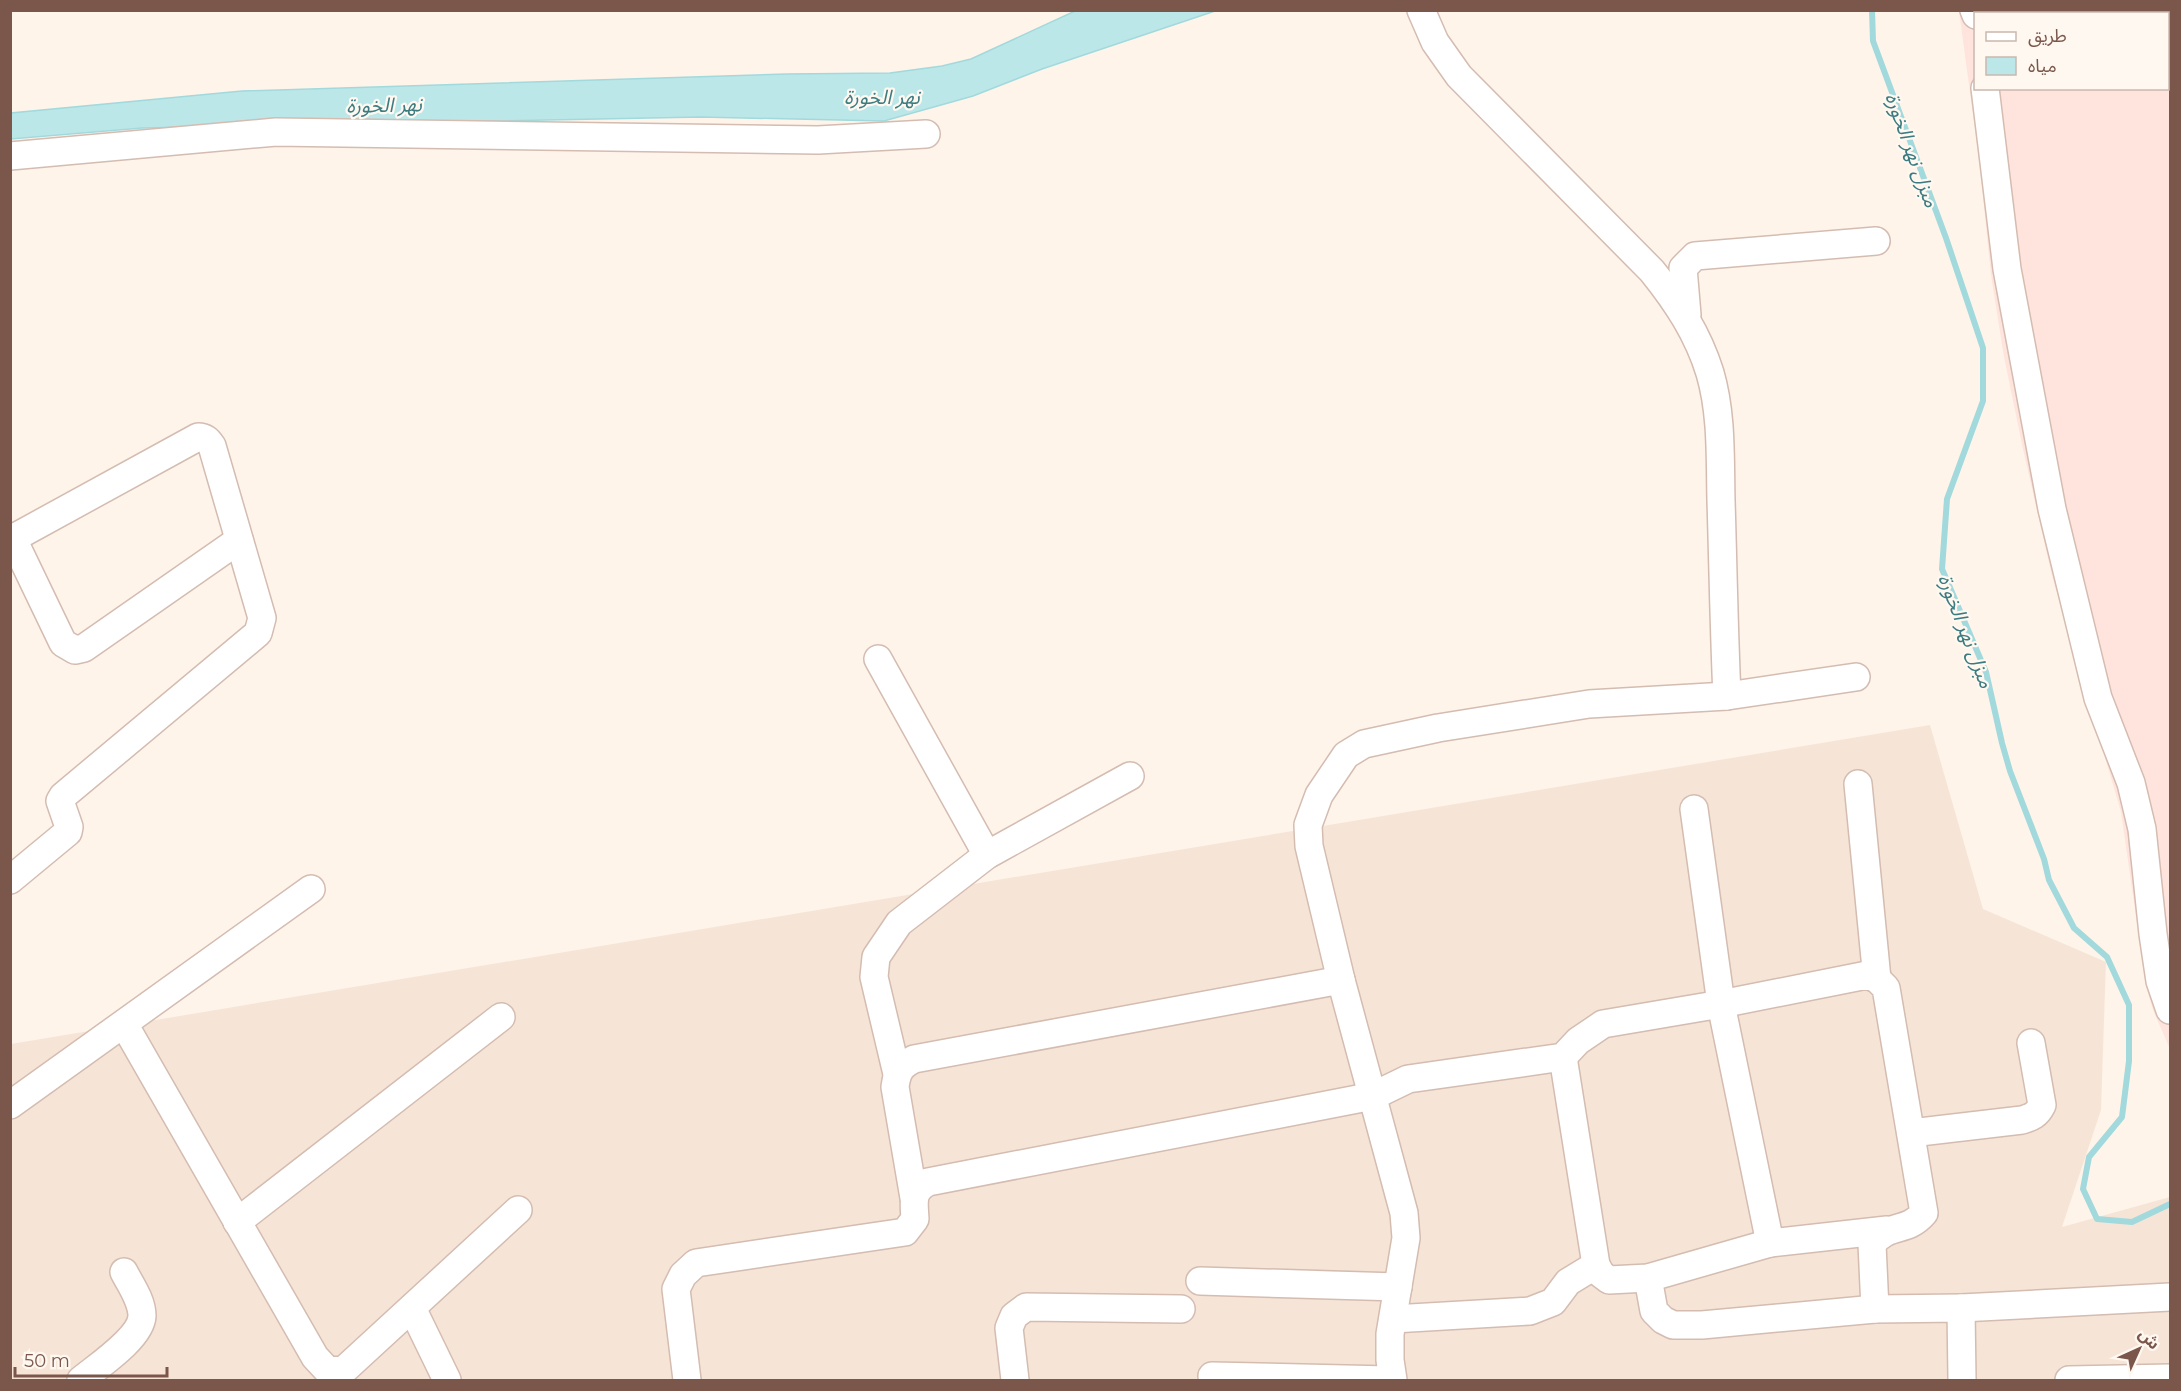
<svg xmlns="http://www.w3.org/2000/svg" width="2181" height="1391" font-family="Montserrat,'Noto Sans Arabic',sans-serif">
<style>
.residential{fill:#f6e5d7}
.commercial{fill:#fee4dd}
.water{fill:#bce7e9;stroke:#a2d9dc;stroke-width:1.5}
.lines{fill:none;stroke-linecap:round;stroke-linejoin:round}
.stream{stroke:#a2d9dc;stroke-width:6}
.minor-casing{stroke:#d4bcb1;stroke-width:30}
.minor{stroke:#fff;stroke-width:27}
.labels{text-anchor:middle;stroke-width:4.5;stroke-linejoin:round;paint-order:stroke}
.water-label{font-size:20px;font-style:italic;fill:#3c7c80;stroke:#fff8f1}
</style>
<rect width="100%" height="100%" fill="#fef4ea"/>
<path class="residential" d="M1930 725 1983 909 2106 962 2101 1110 2062 1227 2170 1197V1380H11V1044Z"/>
<path class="commercial" d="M1959 11H1984L1995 13 1976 14V88H2168V71L2170 72V1049L2153 1010 2146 986 2121 812 2052 576 2023 449 2004 357 1991 275 1980 166Z"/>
<g class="water">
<path d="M2140 10 2152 13 1995 14 1984 11Z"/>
<path d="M1075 11H1215L1042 69 973 96 884 121 701 117 142 128 11 139V113L242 91 787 74 890 73 942 66 971 59Z"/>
</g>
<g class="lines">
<path class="stream" d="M1872 10 1873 41 1946 238 1983 348V401L1947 499 1942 569 1986 672 2002 743 2010 771 2044 859 2049 880 2074 928 2107 957 2129 1005V1061L2122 1117 2089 1157 2083 1189 2097 1219 2132 1222 2170 1204"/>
<defs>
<g id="minor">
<path d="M1421 10 1435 42 1459 76 1652 271C1677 302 1698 334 1710 373 1722 414 1720 458 1721 500 1723 565 1724 631 1727 696"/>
<path d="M1974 10 1976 15"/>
<path d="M1985 88 2007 269 2052 509 2098 698 2131 783 2142 829 2153 934 2160 981 2170 1010"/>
<path d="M10 156 276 132 818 140 926 134"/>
<path d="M1687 315 1683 268 1695 256 1876 241"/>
<path d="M13 539 63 643 75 650 84 648 239 540"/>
<path d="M10 540 198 437C205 437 208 440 212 446L262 618 258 633 63 796 60 801 69 827 68 832 10 880"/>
<path d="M878 659 987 855"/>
<path d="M1858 784 1877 979"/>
<path d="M1694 809 1721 1004 1770 1243 1887 1230"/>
<path d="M124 1024 315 1357 328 1371 344 1370 518 1210"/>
<path d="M1563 1057 1596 1265 1601 1274 1609 1280 1648 1278 1770 1243"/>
<path d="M897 1074 874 977 876 957 899 923 987 855 1130 776"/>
<path d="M10 1105 311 889"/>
<path d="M1911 1133 2022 1120C2032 1117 2037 1115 2042 1105L2031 1043"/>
<path d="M914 1198 895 1087C897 1072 900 1066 914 1059L1341 980"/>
<path d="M237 1222 501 1017"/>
<path d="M1648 1278 1654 1311 1663 1320 1673 1325H1702L1875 1309"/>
<path d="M1200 1281 1398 1287"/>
<path d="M412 1308 447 1380"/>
<path d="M1961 1308 2170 1297"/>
<path d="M1393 1319 1530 1311 1553 1302 1568 1282 1596 1265"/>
<path d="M1212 1376 1389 1380"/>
<path d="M81 1380C98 1366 141 1338 142 1316 142 1300 130 1284 124 1272"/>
<path d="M687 1380 676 1289 683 1275 696 1263 905 1232 915 1219C914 1202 911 1191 928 1182L1373 1096 1408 1079 1563 1057 1578 1041 1603 1024 1721 1004 1867 975 1877 979 1886 988 1924 1213C1906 1234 1889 1222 1872 1244L1875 1309 1961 1308 1962 1380"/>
<path d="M1015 1380 1009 1328 1014 1316 1026 1307 1181 1309"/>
<path d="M1393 1380 1390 1360V1334L1406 1238 1404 1213 1341 980 1309 846 1308 825 1319 795 1346 755 1364 744 1438 728 1589 704 1727 696 1856 677"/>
<path d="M2069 1380 2170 1378"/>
</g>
</defs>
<use href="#minor" class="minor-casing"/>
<use href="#minor" class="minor"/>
</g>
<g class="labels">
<g class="water-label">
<text x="882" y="104">نهر الخورة</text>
<text transform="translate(384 105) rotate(-1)" y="7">نهر الخورة</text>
<text transform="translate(1912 150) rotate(70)" y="7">مبزل نهر الخورة</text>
<text transform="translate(1966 631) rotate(69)" y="7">مبزل نهر الخورة</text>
</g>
</g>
<rect width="2181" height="1391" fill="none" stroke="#7b574b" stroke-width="24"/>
<rect x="1974" y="12" width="195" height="78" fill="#fff8f1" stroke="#cab8af" stroke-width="1.5"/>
<rect x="1986" y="32" width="30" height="9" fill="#ffffff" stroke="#cab8af" stroke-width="1.5"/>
<text x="2028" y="42" font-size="18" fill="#7b574b">طريق</text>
<rect x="1986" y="57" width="30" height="18" fill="#bce7e9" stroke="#cab8af" stroke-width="1.5"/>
<text x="2028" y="72" font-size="18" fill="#7b574b">مياه</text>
<g transform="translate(2139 1349) rotate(45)" stroke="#fff8f1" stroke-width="4.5" paint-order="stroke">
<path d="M0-4.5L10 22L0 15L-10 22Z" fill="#7b574b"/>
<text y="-9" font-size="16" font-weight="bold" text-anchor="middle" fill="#7b574b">ش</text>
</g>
<path d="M15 1367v9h152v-9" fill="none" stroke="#7b574b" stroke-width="3"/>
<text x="24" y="1367" font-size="18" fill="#7b574b" stroke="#fff8f1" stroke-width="4.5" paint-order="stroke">50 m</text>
</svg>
